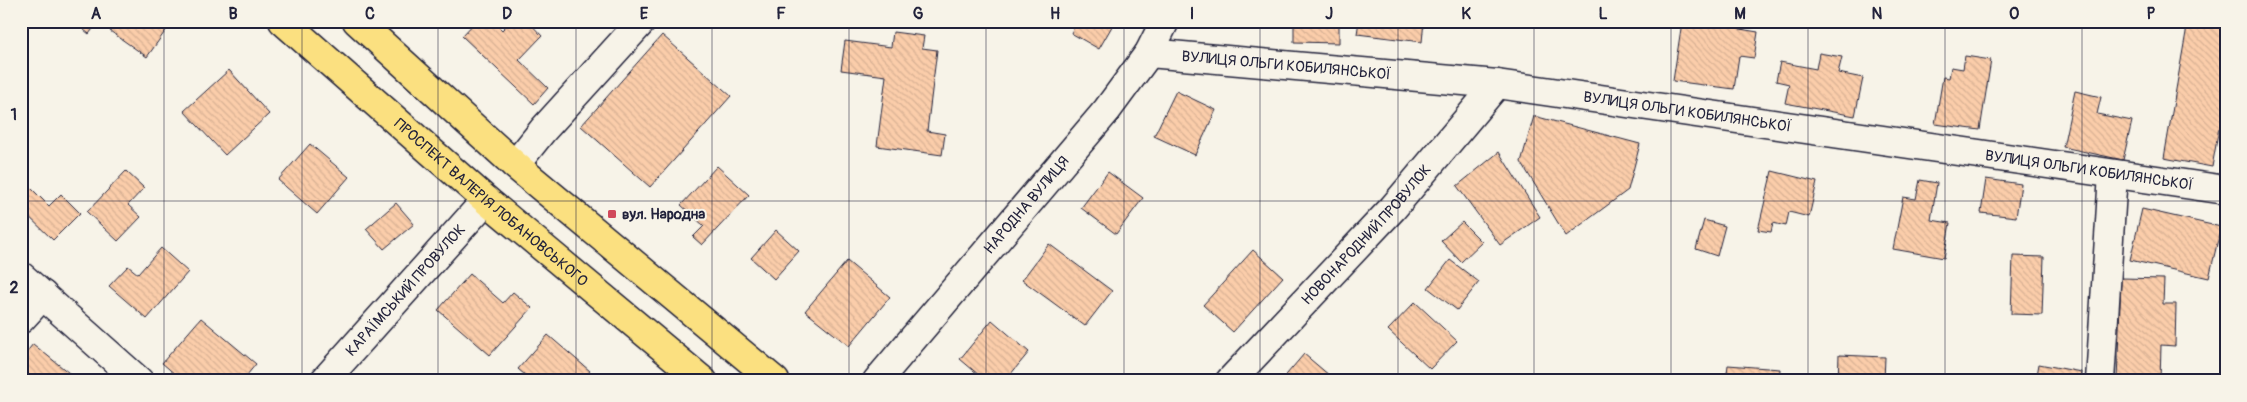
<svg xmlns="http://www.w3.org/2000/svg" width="2247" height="402" font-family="Pangolin,sans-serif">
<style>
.building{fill:url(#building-back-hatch);stroke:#22223b}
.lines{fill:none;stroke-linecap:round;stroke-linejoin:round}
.street-casing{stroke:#22223b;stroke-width:31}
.secondary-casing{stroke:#22223b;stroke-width:31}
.primary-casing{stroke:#22223b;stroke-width:31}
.street{stroke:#f7f3e8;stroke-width:28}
.secondary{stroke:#f7f3e8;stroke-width:28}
.primary{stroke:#fbe080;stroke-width:28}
.grid{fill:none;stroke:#22223b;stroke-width:1;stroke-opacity:0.55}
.poi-dot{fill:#d1495b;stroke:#f7f3e8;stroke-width:2}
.labels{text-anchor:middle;stroke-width:4;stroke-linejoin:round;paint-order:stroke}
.street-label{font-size:15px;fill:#22223b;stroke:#f7f3e8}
.poi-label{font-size:15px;font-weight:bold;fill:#22223b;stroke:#f7f3e8;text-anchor:start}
.neatline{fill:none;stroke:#22223b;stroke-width:2}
.grid-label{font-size:16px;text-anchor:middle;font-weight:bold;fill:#22223b}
</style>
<defs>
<pattern id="building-back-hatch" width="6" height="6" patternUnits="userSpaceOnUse" patternTransform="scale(1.25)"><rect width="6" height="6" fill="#fbcdaa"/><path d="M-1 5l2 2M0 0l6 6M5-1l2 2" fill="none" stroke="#d7b093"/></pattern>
</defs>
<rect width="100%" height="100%" fill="#f7f3e8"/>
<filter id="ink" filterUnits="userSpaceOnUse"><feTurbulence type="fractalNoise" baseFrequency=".02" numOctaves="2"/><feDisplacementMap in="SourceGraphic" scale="10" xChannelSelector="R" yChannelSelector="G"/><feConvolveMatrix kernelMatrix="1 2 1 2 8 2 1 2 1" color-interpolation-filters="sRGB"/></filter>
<g filter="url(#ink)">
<g class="building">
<path d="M73 21H99L89 34Z"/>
<path d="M118 21H161L169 26 147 57 110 31Z"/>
<path d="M476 21H493L502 30 511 21H528L542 36 519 60 548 88 534 104 462 36Z"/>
<path d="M730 21H748L739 30Z"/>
<path d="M1077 21H1115L1099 49 1071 33Z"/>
<path d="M1294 21H1339V43L1294 42Z"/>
<path d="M1359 21H1424L1422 42 1357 34Z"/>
<path d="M1716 21H1741L1740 29 1758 32 1754 58 1739 56 1734 89 1673 81 1682 22 1715 27Z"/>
<path d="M2188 21H2226V130L2219 128 2212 167 2164 158Z"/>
<path d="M893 32 924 36 922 48 937 50 927 131 945 134 942 155 877 146 886 76 841 70 845 41 891 47Z"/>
<path d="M662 35 731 96 650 187 581 126Z"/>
<path d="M1819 53 1842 57 1838 73 1863 78 1855 116 1785 103 1789 84 1776 81 1780 62 1816 69Z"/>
<path d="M1965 56 1991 60 1980 130 1935 124 1943 77 1949 78 1951 67 1963 69Z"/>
<path d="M229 70 269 114 225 155 184 111Z"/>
<path d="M1176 91 1216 110 1195 155 1154 136Z"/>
<path d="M2075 91 2101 97 2097 114 2132 121 2123 160 2063 147Z"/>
<path d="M1534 116 1640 144 1628 190 1566 236 1521 162Z"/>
<path d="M310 144 349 177 317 214 278 180Z"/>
<path d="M1499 152 1540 217 1500 245 1457 186Z"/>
<path d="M717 166 749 195 702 245 693 237 704 226 681 205Z"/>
<path d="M126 171 144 188 128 205 141 217 118 241 87 212Z"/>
<path d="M1772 171 1817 182 1809 217 1789 212 1786 226 1773 223 1771 232 1758 230Z"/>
<path d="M1108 172 1143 198 1116 234 1081 208Z"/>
<path d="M1986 179 2021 184 2016 217 1981 213Z"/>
<path d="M1920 180 1937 183 1931 220 1950 223 1944 258 1893 249 1903 197 1916 199Z"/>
<path d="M29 186 49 206 61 194 80 213 53 240 21 209V193Z"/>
<path d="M396 203 414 224 384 249 366 229Z"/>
<path d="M2142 209 2221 227 2209 278 2130 260Z"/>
<path d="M1704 220 1725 226 1717 256 1696 249Z"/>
<path d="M1462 222 1482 242 1461 262 1441 241Z"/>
<path d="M776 230 799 251 774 279 751 258Z"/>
<path d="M1049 244 1112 291 1085 326 1022 280Z"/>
<path d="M161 248 188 272 147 319 109 286 128 266 138 274Z"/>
<path d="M1253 250 1283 277 1233 332 1203 305Z"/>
<path d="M2013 256 2044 257 2042 315 2011 314Z"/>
<path d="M1450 260 1479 282 1457 310 1428 288Z"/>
<path d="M847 261 890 297 849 346 805 311Z"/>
<path d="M470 274 503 303 513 292 532 308 490 355 438 310Z"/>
<path d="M2121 278 2164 279 2163 304H2176L2175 346 2161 345 2160 381H2117Z"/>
<path d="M1415 302 1457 341 1430 369 1388 330Z"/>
<path d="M201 318 256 364 242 381H183L162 363Z"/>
<path d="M992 320 1029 352 1005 381H986L960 359Z"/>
<path d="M548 335 590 371 582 381H532L518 369Z"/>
<path d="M33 344 79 381H21V359Z"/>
<path d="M1304 354 1336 381H1281Z"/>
<path d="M1839 355 1885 357 1884 381H1838Z"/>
<path d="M2039 364 2081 372 2080 381H2036Z"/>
<path d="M1728 365 1780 369 1779 381H1726Z"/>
</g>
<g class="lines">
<defs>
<g id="street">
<path id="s1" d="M1149 53 1497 84 2226 190"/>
<path d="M515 165 543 130 642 21"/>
<path d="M21 276 139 381"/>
<path d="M21 319 43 295"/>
<path id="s2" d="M324 381 486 200"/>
<path id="s3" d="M1230 381 1393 208 1497 84"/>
<path d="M2100 381 2113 174"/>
</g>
<g id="secondary">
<path id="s4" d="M877 381 1107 110 1149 53 1165 21"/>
</g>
<g id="primary">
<path id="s5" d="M283 21 486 200 703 381"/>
<path d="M357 21 515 165 775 381"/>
</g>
</defs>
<use href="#street" class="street-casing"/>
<use href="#secondary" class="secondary-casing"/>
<use href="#primary" class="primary-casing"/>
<use href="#street" class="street"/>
<use href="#secondary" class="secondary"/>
<use href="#primary" class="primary"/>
</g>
</g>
<path class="grid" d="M164 21V381M302 21V381M438 21V381M576 21V381M712 21V381M849 21V381M986 21V381M1124 21V381M1260 21V381M1398 21V381M1534 21V381M1671 21V381M1808 21V381M1945 21V381M2082 21V381M21 201H2226"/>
<rect class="poi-dot" x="607" y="209" width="10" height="10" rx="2.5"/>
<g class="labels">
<g class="street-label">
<text dy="5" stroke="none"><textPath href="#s1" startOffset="138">ВУЛИЦЯ ОЛЬГИ КОБИЛЯНСЬКОЇ</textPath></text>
<text dy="5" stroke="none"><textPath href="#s1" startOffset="542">ВУЛИЦЯ ОЛЬГИ КОБИЛЯНСЬКОЇ</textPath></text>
<text dy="5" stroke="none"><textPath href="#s1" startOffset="948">ВУЛИЦЯ ОЛЬГИ КОБИЛЯНСЬКОЇ</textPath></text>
<text dy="5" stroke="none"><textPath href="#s5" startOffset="276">ПРОСПЕКТ ВАЛЕРІЯ ЛОБАНОВСЬКОГО</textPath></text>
<text dy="5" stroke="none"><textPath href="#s4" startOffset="231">НАРОДНА ВУЛИЦЯ</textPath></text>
<text dy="5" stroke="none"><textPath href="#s3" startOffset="200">НОВОНАРОДНИЙ ПРОВУЛОК</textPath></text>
<text dy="5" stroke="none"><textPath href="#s2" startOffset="122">КАРАЇМСЬКИЙ ПРОВУЛОК</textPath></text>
</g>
<g class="poi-label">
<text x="622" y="219">вул. Народна</text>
</g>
</g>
<rect width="2247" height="402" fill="none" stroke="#f7f3e8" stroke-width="55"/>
<rect x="28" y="28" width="2192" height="346" class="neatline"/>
<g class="grid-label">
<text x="96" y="19">A</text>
<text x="233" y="19">B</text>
<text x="370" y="19">C</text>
<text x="507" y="19">D</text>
<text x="644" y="19">E</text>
<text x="781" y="19">F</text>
<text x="918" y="19">G</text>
<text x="1055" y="19">H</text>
<text x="1192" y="19">I</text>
<text x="1329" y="19">J</text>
<text x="1466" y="19">K</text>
<text x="1603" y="19">L</text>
<text x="1740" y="19">M</text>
<text x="1877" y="19">N</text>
<text x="2014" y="19">O</text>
<text x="2151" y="19">P</text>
<text x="14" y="120">1</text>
<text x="14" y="293">2</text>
</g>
</svg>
